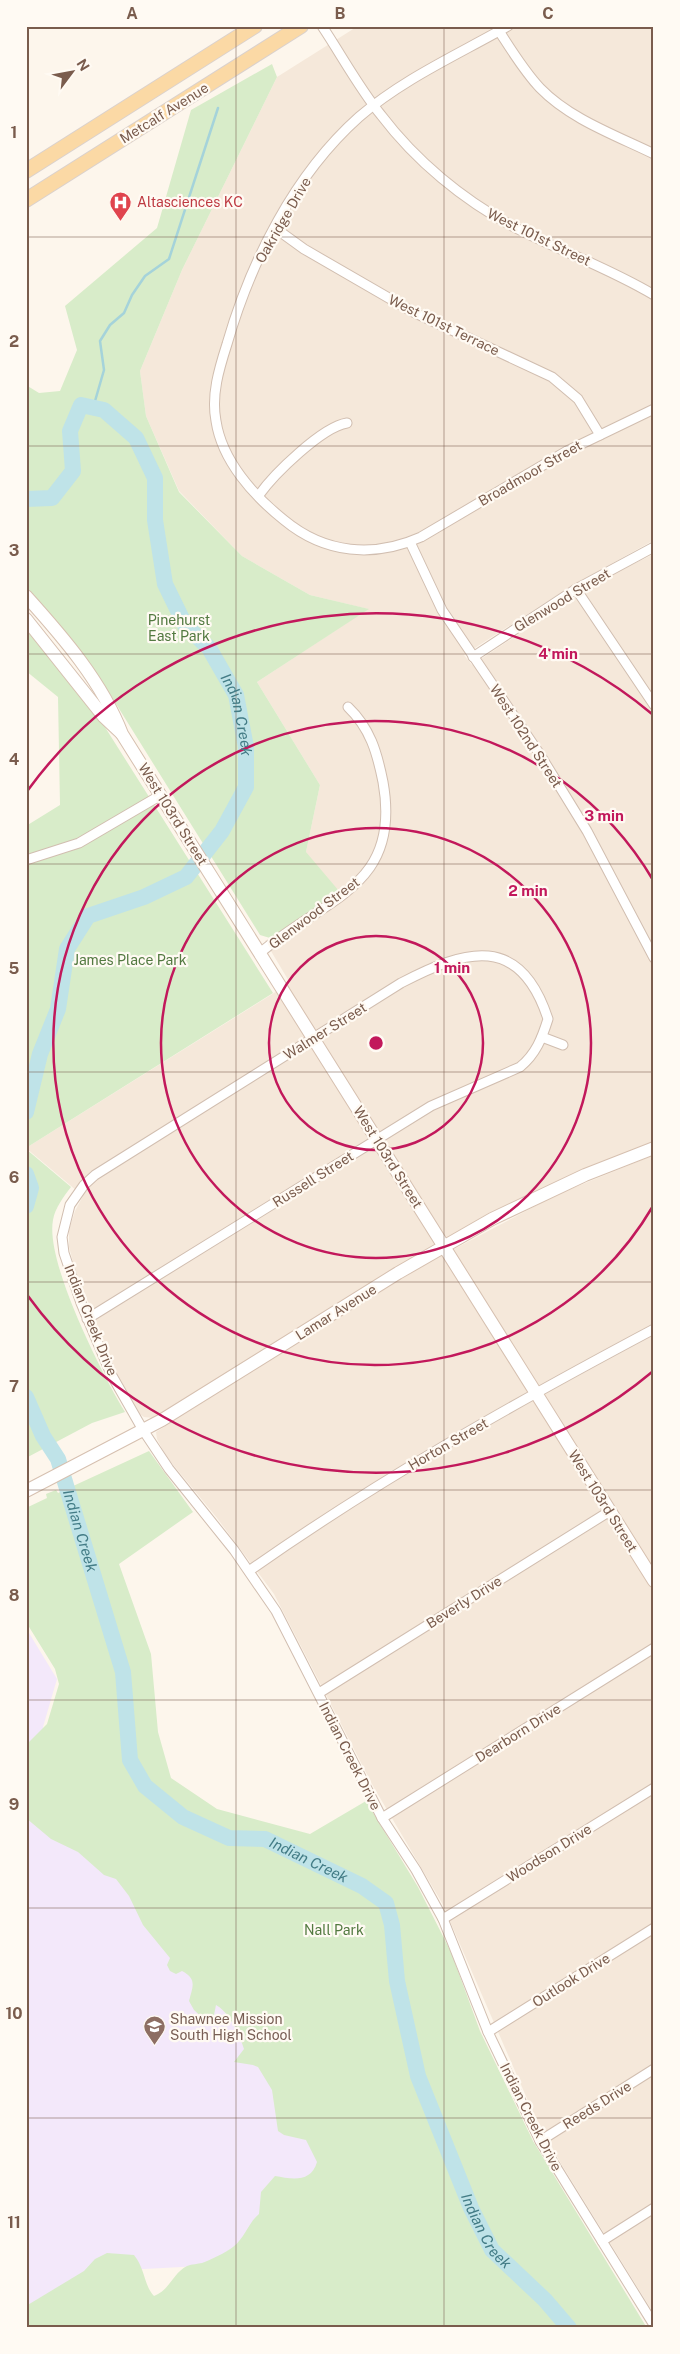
<svg xmlns="http://www.w3.org/2000/svg" width="680" height="2354" font-family="'Public Sans',sans-serif">
<style>
.residential{fill:#f5e8da}
.education{fill:#f3e8fa}
.green{fill:#d8ecc9}
.lines{fill:none;stroke-linecap:round;stroke-linejoin:round}
.stream{stroke:#a5d3da;stroke-width:2.5}
.river{stroke:#bfe3e8;stroke-width:16}
.street-casing{stroke:#d1beb0;stroke-width:11}
.secondary-casing{stroke:#d6c0b0;stroke-width:14}
.primary-casing{stroke:#dad1cd;stroke-width:16}
.street{stroke:#fff;stroke-width:9}
.secondary{stroke:#fff;stroke-width:12}
.primary{stroke:#fbd9a5;stroke-width:14}
.grid{fill:none;stroke:#7a5c4d;stroke-width:1;stroke-opacity:0.55}
.ring{fill:none;stroke:#c2185b;stroke-width:2.5}
.labels{text-anchor:middle;stroke-width:4.5;stroke-linejoin:round;paint-order:stroke}
.street-label{font-size:14px;fill:#7a5c4d;stroke:#fffaf3}
.health-label{font-size:14px;fill:#be3a42;stroke:#fffaf3;text-anchor:start}
.park-label{font-size:14px;fill:#537a41;stroke:#fffaf3}
.education-label{font-size:14px;fill:#785e54;stroke:#fffaf3;text-anchor:start}
.water-label{font-size:15px;font-style:italic;fill:#437c86;stroke:#fffaf3}
.centre{fill:#c2185b;stroke:#fffaf3;stroke-width:2.5}
.ring-label{font-size:15px;text-anchor:middle;font-weight:bold;fill:#c2185b;stroke:#fffaf3;stroke-width:4.5;stroke-linejoin:round;paint-order:stroke}
.neatline{fill:none;stroke:#7a5c4d;stroke-width:2}
.grid-label{font-size:16px;text-anchor:middle;font-weight:bold;fill:#7a5c4d}
</style>
<rect width="100%" height="100%" fill="#fdf6ec"/>
<g class="residential">
<path d="M358 26H654V540L568 588 464 655 472 665 567 602 613 574 654 554V1142L585 1169 487 1214 153 1418 144 1417 138 1413 116 1372 75 1269 69 1247V1230L75 1211 83 1196 26 1148 290 983 265 941 321 905 306 852 320 785 257 682 368 609 310 595 242 556 179 491 146 416 140 371 182 270 277 77Z"/>
<path d="M654 1155V2314L560 2162 532 2110 442 1903 373 1786 274 1594 217 1518 166 1456 157 1439 156 1432 424 1265 556 1195Z"/>
</g>
<path class="education" d="M26 1628 57 1679 43 1727 44 1771 340 2147 255 2237 201 2266 106 2271 26 2324Z"/>
<g class="green">
<path d="M272 64 277 77 182 270 140 371 146 416 179 492 242 556 310 595 369 609 257 682 320 785 306 852 339 891 321 905 270 938 260 935 108 691 84 655 26 586V385L39 393 60 391 77 350 65 306 157 228 191 110Z"/>
<path d="M26 627 103 724 273 993 26 1148V826L60 805 58 697 26 671Z"/>
<path d="M26 1149 71 1187C64 1196 55 1208 53 1220 45 1262 102 1374 125 1412L92 1423 26 1458Z"/>
<path d="M149 1451 193 1512 119 1564 151 1654 158 1732 171 1778 217 1809 310 1834 366 1801 418 1887 451 1952 480 2031 533 2141 647 2328H26V2306L84 2271 95 2259 107 2253 134 2255C145 2268 144 2286 154 2296 170 2290 173 2273 187 2266 192 2264 198 2264 202 2263 212 2259 225 2253 233 2247 245 2238 248 2223 259 2214L261 2192 275 2176C292 2179 311 2183 317 2162L306 2140 284 2135 278 2131 272 2090 258 2067 253 2065 234 2062 244 2049C239 2034 230 2013 216 2005L213 2020 206 2021 194 2010 189 2001C193 1986 197 1979 182 1971L176 1974 170 1971 167 1965 170 1958 143 1925 129 1896 116 1879 104 1875 78 1852 51 1839 26 1818V1745L47 1724 59 1684 55 1669 26 1622V1508L47 1498 46 1494 56 1490 58 1493Z"/>
</g>
<g class="lines">
<path class="stream" d="M93 408 104 370 100 341 110 325 124 313 132 295 145 276 169 259 218 108"/>
<g class="river">
<path id="s1" d="M26 499 52 498 73 471 70 431 81 405 104 410 136 438 155 478V520L165 584 185 625 209 648 236 695 246 747V787L222 831 186 877 144 897 88 916 67 949 58 1009 40 1054 26 1112"/>
<path d="M26 1174 31 1188 26 1206"/>
<path id="s2" d="M26 1397 43 1436 58 1459 123 1672 130 1760 145 1786 183 1817 229 1838 265 1839 362 1886 386 1903 392 1925 397 1981 418 2076 471 2208 492 2250 545 2300 569 2328"/>
</g>
<defs>
<g id="street">
<path d="M322 26C342 56 359 88 381 115 416 161 463 200 514 227 560 251 609 268 654 295"/>
<path d="M508 26C457 55 403 79 359 117 294 175 251 261 227 344 219 369 211 395 216 421 222 461 254 496 284 520 325 554 374 558 421 537L567 451 654 409"/>
<path d="M499 31C512 51 524 71 540 88 570 119 615 135 654 154"/>
<path d="M275 228 304 249 413 312 552 377 578 399 600 435"/>
<path d="M259 495C274 474 322 427 347 423"/>
<path d="M410 542 442 610 539 753 587 831 654 958"/>
<path d="M576 589 654 705"/>
<path d="M473 657 576 589 654 547"/>
<path d="M26 860 79 843 161 795"/>
<path d="M260 953C325 897 402 888 383 782 377 752 370 728 348 707"/>
<path d="M542 1037 563 1045"/>
<path d="M87 1319 431 1106 520 1067C536 1054 542 1038 548 1019 520 933 466 949 401 983L95 1175 84 1185 70 1205 62 1237 64 1253 81 1303 111 1374 143 1430 169 1469 234 1550 276 1611 382 1818 416 1870 443 1919 488 2032 540 2141 654 2325"/>
<path d="M249 1571C378 1480 515 1403 654 1329"/>
<path d="M319 1693 610 1511"/>
<path d="M382 1818 654 1648"/>
<path d="M443 1919 654 1788"/>
<path d="M488 2032 654 1928"/>
<path d="M540 2141 654 2069"/>
<path d="M602 2241 654 2208"/>
</g>
<g id="secondary">
<path d="M26 596C63 637 102 682 122 734L654 1581"/>
<path d="M26 619 104 717 121 733"/>
<path d="M26 1491 162 1420 398 1273 492 1219 585 1175 654 1148"/>
</g>
<g id="primary">
<path d="M26 171 255 26"/>
<path d="M26 200 301 26"/>
</g>
</defs>
<use href="#street" class="street-casing"/>
<use href="#secondary" class="secondary-casing"/>
<use href="#primary" class="primary-casing"/>
<use href="#street" class="street"/>
<use href="#secondary" class="secondary"/>
<use href="#primary" class="primary"/>
</g>
<path class="grid" d="M236 26V2328M444 26V2328M26 237H654M26 446H654M26 654H654M26 864H654M26 1072H654M26 1282H654M26 1490H654M26 1700H654M26 1908H654M26 2118H654"/>
<g class="ring">
<circle cx="376" cy="1043" r="107"/>
<circle cx="376" cy="1043" r="215"/>
<path d="M653 1206A322 322 0 1 1 653 880"/>
<path d="M652 1372A430 430 0 0 1 28 1296M28 790A430 430 0 0 1 652 714"/>
</g>
<defs>
<symbol id="hospital-pin" viewBox="-11 -11 22 30"><path d="M0 17L-7.5 6A9.5 9.5 0 1 1 7.5 6Z" fill="#e0444e" stroke="#fffaf3"/><path d="M-5-5h3v3.5h4V-5h3V5h-3V1.5h-4V5h-3Z" fill="#fff"/></symbol>
<symbol id="school-pin" viewBox="-11 -11 22 30"><path d="M0 17L-7.5 6A9.5 9.5 0 1 1 7.5 6Z" fill="#8d6e63" stroke="#fffaf3"/><path d="M0-5L7-2L0 1L-7-2ZM-4 1L0 2.5L4 1V4Q0 6-4 4Z" fill="#fff"/></symbol>
</defs>
<g fill-rule="evenodd">
<use href="#hospital-pin" x="108" y="190" width="25" height="34"/>
<use href="#school-pin" x="142" y="2014" width="25" height="34"/>
</g>
<g class="labels">
<g class="street-label">
<text transform="translate(164 113) rotate(-32)" y="5">Metcalf Avenue</text>
<text transform="translate(283 220) rotate(-60)" y="5">Oakridge Drive</text>
<text transform="translate(539 237) rotate(26)" y="5">West 101st Street</text>
<text transform="translate(444 325) rotate(26)" y="5">West 101st Terrace</text>
<text transform="translate(530 473) rotate(-30)" y="5">Broadmoor Street</text>
<text transform="translate(562 600) rotate(-31)" y="5">Glenwood Street</text>
<text transform="translate(526 736) rotate(57)" y="5">West 102nd Street</text>
<text transform="translate(173 814) rotate(58)" y="5">West 103rd Street</text>
<text transform="translate(314 913) rotate(-37)" y="5">Glenwood Street</text>
<text transform="translate(325 1031) rotate(-32)" y="5">Walmer Street</text>
<text transform="translate(388 1157) rotate(58)" y="5">West 103rd Street</text>
<text transform="translate(313 1179) rotate(-32)" y="5">Russell Street</text>
<text transform="translate(336 1312) rotate(-32)" y="5">Lamar Avenue</text>
<text transform="translate(91 1320) rotate(68)" y="5">Indian Creek Drive</text>
<text transform="translate(448 1444) rotate(-30)" y="5">Horton Street</text>
<text transform="translate(603 1501) rotate(58)" y="5">West 103rd Street</text>
<text transform="translate(464 1602) rotate(-32)" y="5">Beverly Drive</text>
<text transform="translate(518 1733) rotate(-32)" y="5">Dearborn Drive</text>
<text transform="translate(350 1756) rotate(63)" y="5">Indian Creek Drive</text>
<text transform="translate(549 1853) rotate(-32)" y="5">Woodson Drive</text>
<text transform="translate(571 1980) rotate(-32)" y="5">Outlook Drive</text>
<text transform="translate(597 2105) rotate(-32)" y="5">Reeds Drive</text>
<text transform="translate(531 2117) rotate(63)" y="5">Indian Creek Drive</text>
</g>
<g class="health-label">
<text x="137" y="207">Altasciences KC</text>
</g>
<g class="park-label">
<text x="179" y="625">Pinehurst<tspan x="179" dy="16">East Park</tspan></text>
<text x="130" y="965">James Place Park</text>
<text x="334" y="1935">Nall Park</text>
</g>
<g class="education-label">
<text x="170" y="2024">Shawnee Mission<tspan x="170" dy="16">South High School</tspan></text>
</g>
<g class="water-label">
<text dy="5" stroke="none"><textPath href="#s1" startOffset="498">Indian Creek</textPath></text>
<text dy="5" stroke="none"><textPath href="#s2" startOffset="145">Indian Creek</textPath></text>
<text dy="5" stroke="none"><textPath href="#s2" startOffset="595">Indian Creek</textPath></text>
<text dy="5" stroke="none"><textPath href="#s2" startOffset="1030">Indian Creek</textPath></text>
</g>
</g>
<circle cx="376" cy="1043" r="8" class="centre"/>
<g class="ring-label">
<text x="558" y="659">4 min</text>
<text x="604" y="821">3 min</text>
<text x="528" y="896">2 min</text>
<text x="452" y="973">1 min</text>
</g>
<rect width="680" height="2354" fill="none" stroke="#fffaf3" stroke-width="55"/>
<g transform="translate(72 72) rotate(58)" stroke="#fffaf3" stroke-width="4" paint-order="stroke">
<path d="M0-4L9 19L0 12L-9 19Z" fill="#7a5c4d"/>
<text y="-8" font-size="14" font-weight="bold" text-anchor="middle" fill="#7a5c4d">N</text>
</g>
<rect x="28" y="28" width="624" height="2298" class="neatline"/>
<g class="grid-label">
<text x="132" y="19">A</text>
<text x="340" y="19">B</text>
<text x="548" y="19">C</text>
<text x="14" y="138">1</text>
<text x="14" y="347">2</text>
<text x="14" y="556">3</text>
<text x="14" y="765">4</text>
<text x="14" y="974">5</text>
<text x="14" y="1183">6</text>
<text x="14" y="1392">7</text>
<text x="14" y="1601">8</text>
<text x="14" y="1810">9</text>
<text x="14" y="2019">10</text>
<text x="14" y="2228">11</text>
</g>
</svg>
